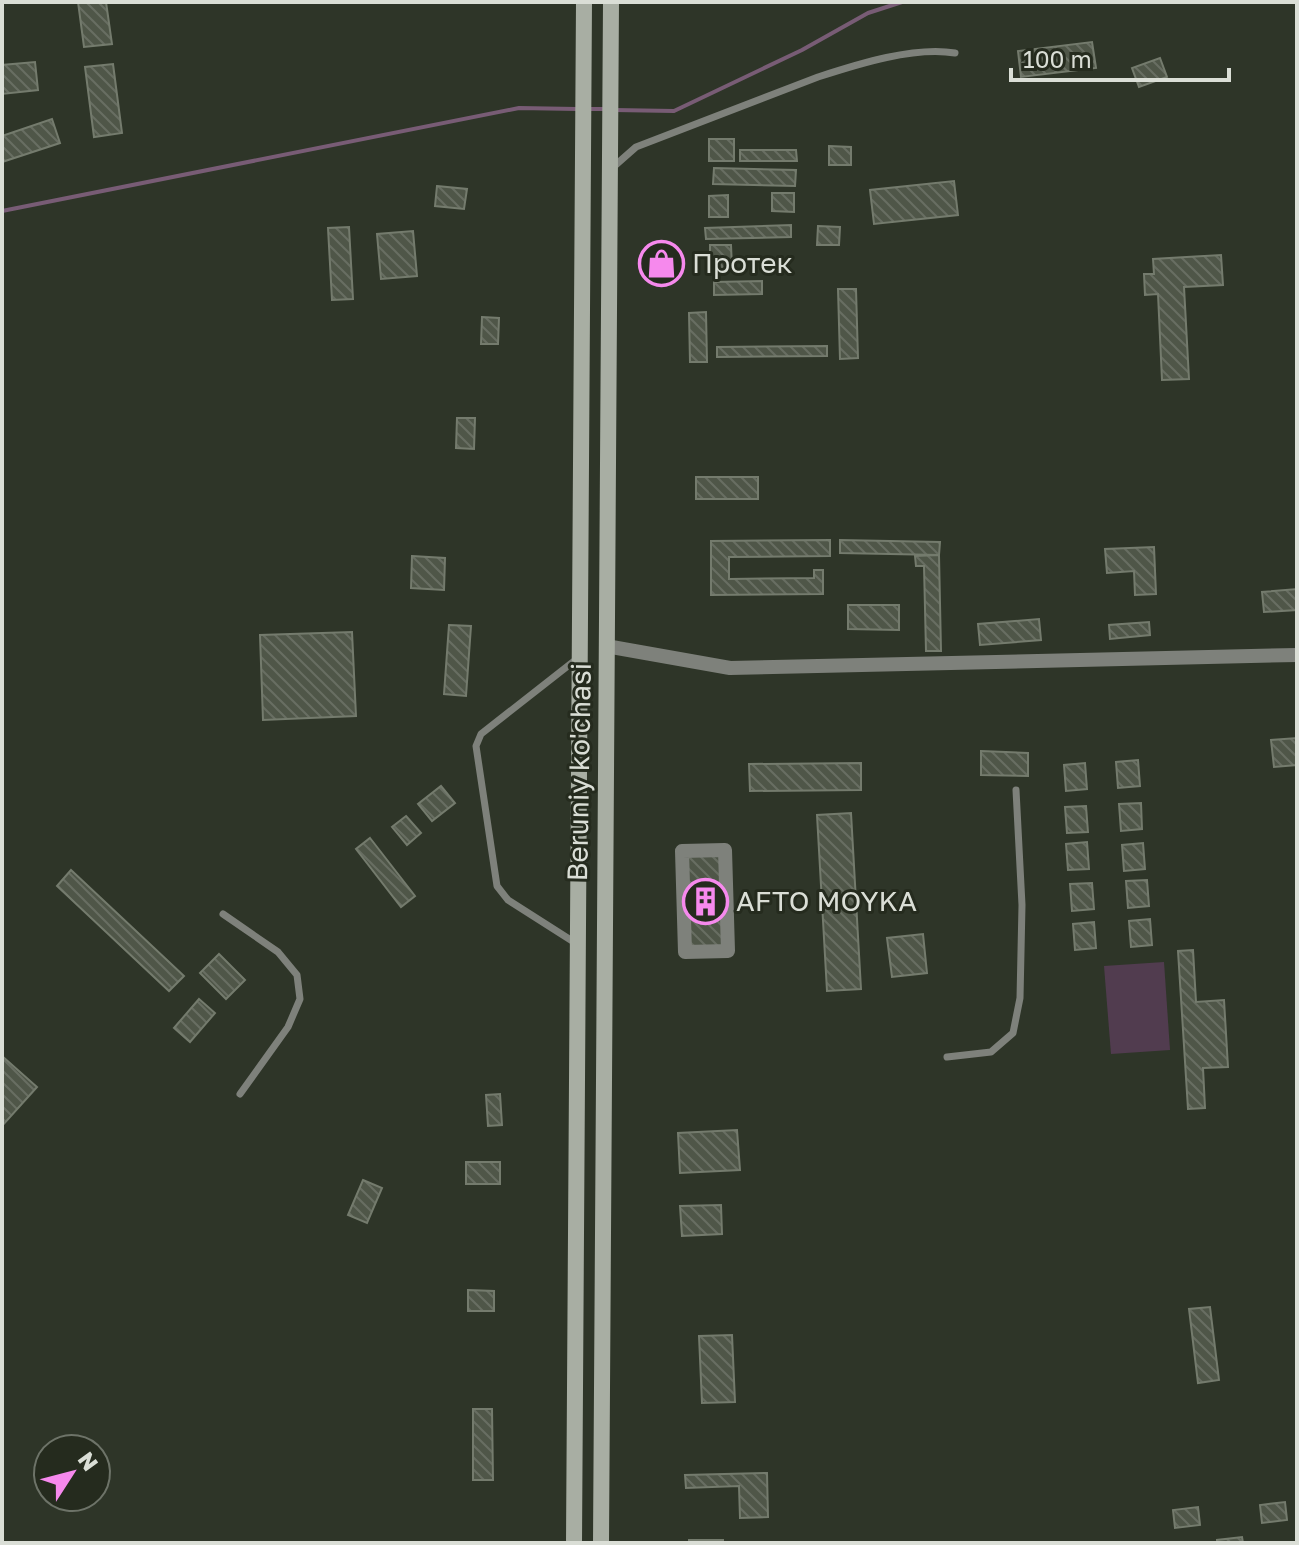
<svg xmlns="http://www.w3.org/2000/svg" width="1299" height="1545" font-family="'Golos Text',sans-serif">
<style>
.green{fill:#513c4f}
.lines{fill:none;stroke-linecap:round;stroke-linejoin:round}
.stream{stroke:#785c75;stroke-width:4}
.building{fill:url(#building-back-hatch);stroke:#747b6d;stroke-width:2}
.lane{stroke:#7e817b;stroke-width:7}
.street{stroke:#7e817b;stroke-width:14}
.secondary{stroke:#a8aea3;stroke-width:16}
.labels{text-anchor:middle;stroke-width:6;stroke-linejoin:round;paint-order:stroke}
.poi-label{font-size:28px;fill:#daded6;stroke:#252b1e;text-anchor:start}
.street-label{font-size:28px;fill:#daded6;stroke:#252b1e}
</style>
<defs>
<pattern id="building-back-hatch" width="6" height="6" patternUnits="userSpaceOnUse" patternTransform="scale(2)"><rect width="6" height="6" fill="#4f5648"/><path d="M-1 5l2 2M0 0l6 6M5-1l2 2" fill="none" stroke="#686e62"/></pattern>
</defs>
<rect width="100%" height="100%" fill="#2e3528"/>
<path class="green" d="M1164 962 1170 1050 1111 1054 1104 966Z"/>
<g class="lines">
<g class="stream">
<path d="M586 109H605"/>
<path d="M614 110 674 111 802 50 868 13 902 2"/>
<path d="M2 211 519 108 577 109"/>
</g>
</g>
<g class="building">
<path d="M78 2H106L112 44 84 47Z"/>
<path d="M1092 42 1096 68 1021 77 1018 51Z"/>
<path d="M1160 58 1167 77 1139 87 1132 68Z"/>
<path d="M35 62 38 90 2 94V65Z"/>
<path d="M113 64 122 133 94 137 85 67Z"/>
<path d="M52 119 60 143 2 162V136Z"/>
<rect x="709" y="139" width="25" height="22"/>
<path d="M829 146 851 147V165H829Z"/>
<path d="M740 150H796L797 161H740Z"/>
<path d="M714 168 796 170 795 186 713 184Z"/>
<path d="M954 181 958 215 874 224 870 190Z"/>
<path d="M437 186 467 189 464 209 435 206Z"/>
<path d="M772 193H794V212L772 211Z"/>
<path d="M728 195V217H709V196Z"/>
<path d="M791 225V237L706 239 705 228Z"/>
<path d="M818 226 840 227 839 245H817Z"/>
<path d="M349 227 353 299 332 300 328 228Z"/>
<path d="M413 231 417 276 381 279 377 234Z"/>
<path d="M710 245H731L732 268H710Z"/>
<path d="M1221 255 1223 285 1184 287 1189 379 1162 380 1158 294 1145 295 1144 274H1154L1153 259Z"/>
<path d="M762 281V294L714 295V282Z"/>
<path d="M838 289H856L858 358 840 359Z"/>
<path d="M706 312 707 362H690L689 313Z"/>
<path d="M482 317 499 318 498 344H481Z"/>
<path d="M827 346V356L717 357V347Z"/>
<path d="M457 418H475L474 449 456 448Z"/>
<rect x="696" y="477" width="62" height="22"/>
<path d="M830 540V556L729 557V579L814 578V570H823V594L711 595V541Z"/>
<path d="M840 540 940 542 939 555 840 553Z"/>
<path d="M1154 547 1156 594 1135 595 1134 571 1107 573 1105 549Z"/>
<path d="M939 555 941 651H926L924 566H916L915 556Z"/>
<path d="M412 556 445 558 444 590 411 588Z"/>
<path d="M1297 589V610L1264 612 1262 592Z"/>
<path d="M848 605H899V630L848 629Z"/>
<path d="M1039 619 1041 640 980 645 978 624Z"/>
<path d="M1149 622 1150 635 1110 639 1109 625Z"/>
<path d="M449 625 471 626 466 696 444 694Z"/>
<path d="M352 632 356 716 263 720 260 635Z"/>
<path d="M1297 738V765L1274 767 1271 740Z"/>
<path d="M981 751 1028 753V776L981 775Z"/>
<path d="M1138 760 1140 786 1118 788 1116 762Z"/>
<path d="M861 763V790L750 791 749 764Z"/>
<path d="M1085 763 1087 789 1066 791 1064 765Z"/>
<path d="M441 786 455 803 432 821 418 804Z"/>
<path d="M1141 803 1142 829 1121 831 1119 804Z"/>
<path d="M1086 806 1088 832 1067 833 1065 807Z"/>
<path d="M851 813 861 989 827 991 817 815Z"/>
<path d="M406 816 421 833 407 845 392 827Z"/>
<path d="M370 838 415 896 401 907 356 849Z"/>
<path d="M1087 842 1089 869 1068 870 1066 844Z"/>
<path d="M1143 843 1145 869 1124 871 1122 845Z"/>
<path d="M725 850 728 951 685 952 682 851Z"/>
<path d="M71 870 184 976 169 991 57 886Z"/>
<path d="M1147 880 1149 906 1128 908 1126 881Z"/>
<path d="M1092 883 1094 909 1072 911 1070 884Z"/>
<path d="M1150 919 1152 945 1131 947 1129 921Z"/>
<path d="M1094 922 1096 948 1075 950 1073 924Z"/>
<path d="M923 934 927 973 892 977 887 938Z"/>
<path d="M1193 950 1196 1002 1224 1000 1228 1067 1203 1068 1205 1108 1188 1109 1178 951Z"/>
<path d="M219 954 245 980 226 999 200 973Z"/>
<path d="M199 999 215 1013 190 1042 174 1028Z"/>
<path d="M2 1056 37 1087 2 1126Z"/>
<path d="M500 1094 502 1125 488 1126 486 1095Z"/>
<path d="M737 1130 740 1170 680 1173 678 1133Z"/>
<rect x="466" y="1162" width="34" height="22"/>
<path d="M363 1180 382 1188 367 1223 348 1215Z"/>
<path d="M721 1205 722 1234 682 1236 680 1206Z"/>
<path d="M468 1290 494 1291V1311H468Z"/>
<path d="M1210 1307 1219 1380 1198 1383 1189 1309Z"/>
<path d="M732 1335 735 1402 702 1403 699 1336Z"/>
<path d="M473 1409H492L493 1480H473Z"/>
<path d="M767 1473 768 1517 740 1518 739 1486 686 1488 685 1475Z"/>
<path d="M1285 1502 1287 1520 1262 1523 1260 1505Z"/>
<path d="M1198 1507 1200 1525 1175 1528 1173 1510Z"/>
<path d="M1242 1537 1243 1543H1217V1540Z"/>
<rect x="689" y="1540" width="34" height="3"/>
</g>
<g class="lines">
<g class="lane">
<path d="M611 169 636 147 818 77C858 64 915 46 955 53"/>
<path d="M223 914 278 952 297 975 300 999 288 1027 240 1094"/>
<path d="M577 944 508 900 497 886 476 746 481 734 578 658"/>
<path d="M947 1057 991 1052 1013 1033 1020 998 1022 905 1016 790"/>
</g>
<g class="street">
<path d="M606 646 730 668 1297 655"/>
<path d="M725 850 728 951 685 952 682 851Z"/>
</g>
<g class="secondary">
<path d="M574 1543 584 2"/>
<path d="M601 1543 611 2"/>
</g>
</g>
<defs>
<symbol id="shop-ring" viewBox="-11 -11 22 22"><circle r="9.5" fill="#252b1e" stroke="#f689ed" stroke-width="1.5"/><path d="M-5-2.5h2.3a2.7 3.5 0 0 1 5.4 0H5L5.5 6h-11ZM-1.5-2.5h3a1.5 2.3 0 0 0-3 0Z" fill="#f689ed"/></symbol>
<symbol id="building-ring" viewBox="-11 -11 22 22"><circle r="9.5" fill="#252b1e" stroke="#f689ed" stroke-width="1.5"/><path d="M-4-6H4V6H1V3H-1V6H-4ZM-2.5-4.3h1.7v1.8h-1.7ZM.8-4.3h1.7v1.8H.8ZM-2.5-1h1.7V.8h-1.7ZM.8-1h1.7V.8H.8Z" fill="#f689ed"/></symbol>
</defs>
<g fill-rule="evenodd">
<use href="#shop-ring" x="636" y="238" width="51" height="51"/>
<use href="#building-ring" x="680" y="876" width="51" height="51"/>
</g>
<g class="labels">
<g class="poi-label">
<text x="692" y="273">Протек</text>
<text x="736" y="911">AFTO MOYKA</text>
</g>
<g class="street-label">
<text transform="translate(579 772) rotate(-89)" y="10">Beruniy ko'chasi</text>
</g>
</g>
<rect width="1299" height="1545" fill="none" stroke="#daded6" stroke-width="8"/>
<g transform="translate(72 1473) rotate(54)"><circle r="38" fill="#252b1e" stroke="#6d7368" stroke-width="2"/>
<path d="M0-6L14 30L0 20L-14 30Z" fill="#f689ed"/>
<text y="-12" font-size="22" font-weight="bold" text-anchor="middle" fill="#daded6">N</text>
</g>
<path d="M1011 68v12h218v-12" fill="none" stroke="#daded6" stroke-width="4"/>
<text x="1023" y="68" font-size="24" fill="#daded6" stroke="#252b1e" stroke-width="6" paint-order="stroke">100 m</text>
</svg>
